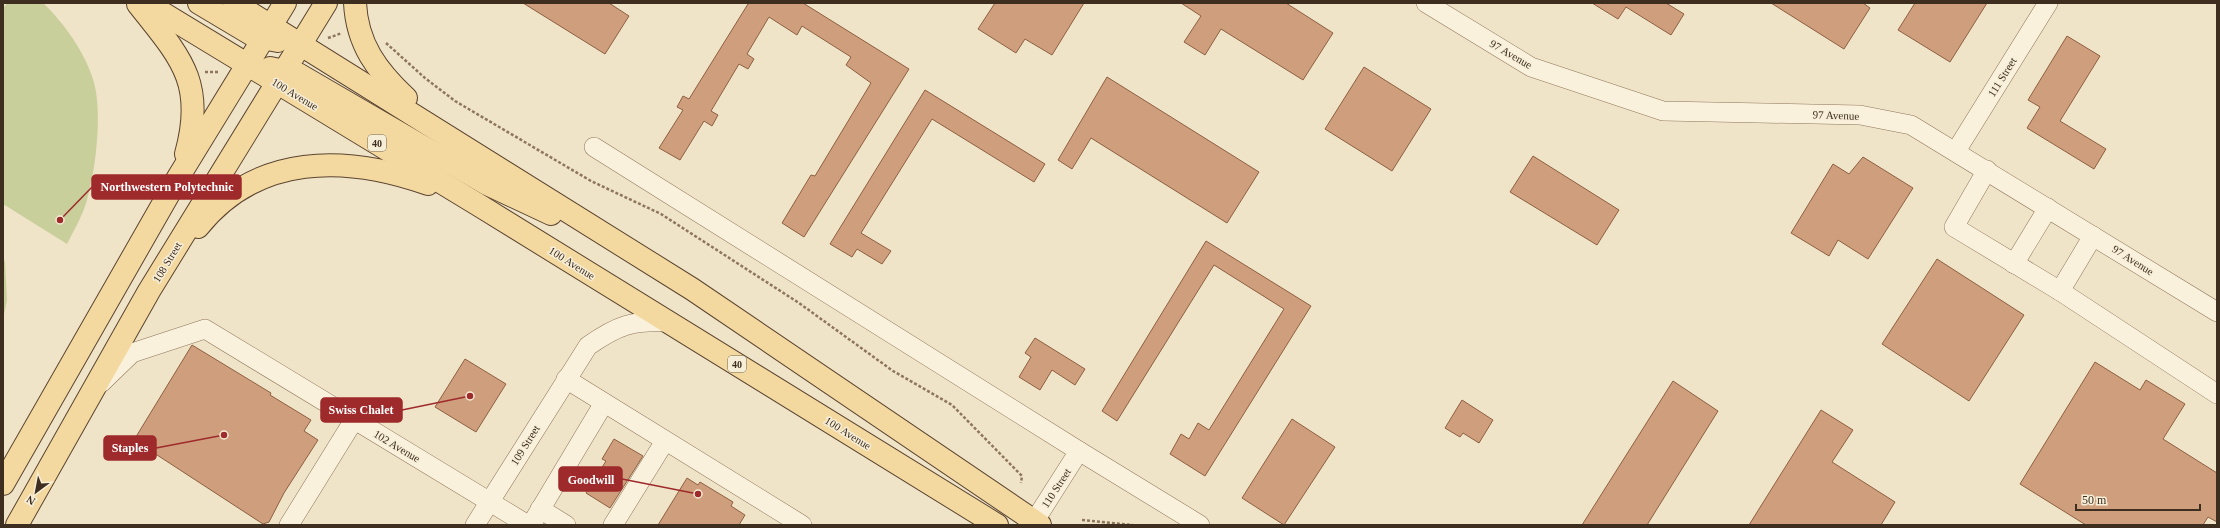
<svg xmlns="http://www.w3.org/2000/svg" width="2220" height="528" font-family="'Times New Roman',serif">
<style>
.green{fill:#c9cf9b}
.building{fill:#cf9f7d;stroke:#8d5f41}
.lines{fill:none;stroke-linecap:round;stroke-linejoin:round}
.minor-casing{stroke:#8d765c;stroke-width:20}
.major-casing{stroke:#5b4430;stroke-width:24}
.path{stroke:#8d765c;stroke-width:2.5;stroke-dasharray:3 2;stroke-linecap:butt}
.minor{stroke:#faf1dc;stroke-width:19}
.major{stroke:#f3d9a0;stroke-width:22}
.labels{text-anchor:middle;stroke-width:3;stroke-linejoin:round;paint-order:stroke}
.shield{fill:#f7eed8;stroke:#756857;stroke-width:1}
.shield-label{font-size:10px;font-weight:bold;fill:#3d2e20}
.street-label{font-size:11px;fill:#3d2e20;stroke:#f7eed8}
.leader{fill:none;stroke:#9e2a2b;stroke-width:1.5}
.callout-dot{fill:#9e2a2b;stroke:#f7eed8;stroke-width:1.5}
.callout{fill:#9e2a2b;stroke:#9e2a2b;stroke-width:1.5}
.callout-label{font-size:12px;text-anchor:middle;font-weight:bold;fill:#fff}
</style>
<rect width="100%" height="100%" fill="#f0e4c8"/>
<g class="green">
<path d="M7 3H43C64 23 84 51 93 79 103 110 96 169 87 200 83 215 74 230 67 244L3 204V9Z"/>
<path d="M3 257 5 262 7 300 3 319Z"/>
</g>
<g class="building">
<path d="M523 3H609L629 16 605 54Z"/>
<path d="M746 3H803L909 69 804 237 782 223 811 175 815 176 871 83 846 65 851 57 802 26 797 35 769 17 747 54 754 59 748 69 739 64 711 111 718 115 712 126 704 121 680 160 659 148 683 110 677 107 683 96 689 99 748 4Z"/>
<path d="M995 3H1084L1052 55 1025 39 1016 53 978 29Z"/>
<path d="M1181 3H1286L1333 33 1303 80 1221 29 1205 55 1184 42 1201 16Z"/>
<path d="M1592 3H1666L1684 14 1671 35 1626 7 1618 19Z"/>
<path d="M1771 3H1863L1870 8 1844 49Z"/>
<path d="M1915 3H1987L1950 62 1898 30Z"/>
<path d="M2067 36 2100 56 2060 121 2106 149 2094 169 2027 128 2040 107 2028 100Z"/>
<path d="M1364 67 1431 109 1392 171 1325 129Z"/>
<path d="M1107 77 1259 172 1227 223 1091 138 1072 169 1058 160Z"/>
<path d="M925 90 1045 164 1034 182 932 119 861 233 891 251 882 264 857 249 852 257 830 244Z"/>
<path d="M1533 156 1619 210 1597 245 1510 192Z"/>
<path d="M1863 157 1913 188 1868 259 1838 240 1829 256 1791 233 1833 164 1849 174Z"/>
<path d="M1206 241 1311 306 1205 476 1170 454 1181 434 1189 439 1198 423 1209 430 1284 309 1214 265 1117 421 1102 411Z"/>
<path d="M1937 259 2024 315 1969 401 1882 344Z"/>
<path d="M1035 338 1085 369 1075 385 1052 370 1040 390 1019 377 1031 357 1025 353Z"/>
<path d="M192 345 271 393 270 395 311 420 304 431 318 440 284 493 269 522 263 524 134 440Z"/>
<path d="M465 359 506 384 476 432 435 407Z"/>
<path d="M2095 362 2140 390 2146 380 2185 404 2163 439 2217 473V522L2208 517 2203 525H2086L2020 484Z"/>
<path d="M1673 381 1718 411 1647 525H1582Z"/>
<path d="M1462 400 1493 420 1479 443 1463 433 1460 437 1445 428Z"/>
<path d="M1821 410 1853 430 1832 462 1895 502 1881 525H1749Z"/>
<path d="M1292 419 1335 447 1284 525 1242 498Z"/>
<path d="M614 439 643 456 610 508 586 493 606 461 602 459Z"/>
<path d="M687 478 698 485 700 482 733 502 731 506 745 515 739 525H658Z"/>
</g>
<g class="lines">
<defs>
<g id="minor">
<path d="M1426 3 1531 67 1663 111 1860 115 1911 125 2217 312"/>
<path d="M594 147 1079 451 1200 525"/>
<path d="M1956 151 2048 3"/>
<path d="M1987 170 1954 227 2060 291 2217 394"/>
<path d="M2014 264 2048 208"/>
<path d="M2060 291 2093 236"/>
<path d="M566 379 802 525"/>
<path d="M101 383 132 353 205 329 528 525"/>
<path d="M540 509 566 525"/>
<path d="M289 525 354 420"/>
<path d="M475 525 588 346C618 325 633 320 669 322"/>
<path d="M531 525 604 403"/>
<path d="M613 525 665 441"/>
<path d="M1032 525 1079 451"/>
</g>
<g id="major">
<path d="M146 3 477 204 997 525"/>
<path d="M199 3 256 37 278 41"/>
<path d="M234 3 692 289 1040 525"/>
<path d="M355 3C357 44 377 71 406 98"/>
<path d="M138 4C180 57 206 82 186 154"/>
<path d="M270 68 298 74 487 184 551 214"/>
<path d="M198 227C257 153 346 155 428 184"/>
<path d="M3 484 179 176 285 3"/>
<path d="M17 525 149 291 326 3"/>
</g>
</defs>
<use href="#minor" class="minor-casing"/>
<use href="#major" class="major-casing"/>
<g class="path">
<path d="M328 38 342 33"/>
<path d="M386 43 425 78 455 101 591 181 661 214 799 303 893 371 952 405 1022 476 1021 483"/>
<path d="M205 72H220"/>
<path d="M1082 520 1133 525"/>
</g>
<use href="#minor" class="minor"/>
<use href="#major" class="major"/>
</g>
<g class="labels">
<g class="shield">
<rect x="368" y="135" width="18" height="16" rx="3"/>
<rect x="728" y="356" width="18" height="16" rx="3"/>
</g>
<g class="shield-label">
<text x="377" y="147">40</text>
<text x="737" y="368">40</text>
</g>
<g class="street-label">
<text transform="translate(1511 54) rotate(30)" y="4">97 Avenue</text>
<text transform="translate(2002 77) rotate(-58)" y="4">111 Street</text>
<text transform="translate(295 94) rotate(31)" y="4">100 Avenue</text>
<text transform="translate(1836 115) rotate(2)" y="4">97 Avenue</text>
<text transform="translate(2133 260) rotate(32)" y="4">97 Avenue</text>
<text transform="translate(167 262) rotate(-59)" y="4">108 Street</text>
<text transform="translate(572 263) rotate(32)" y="4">100 Avenue</text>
<text transform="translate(848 433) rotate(32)" y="4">100 Avenue</text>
<text transform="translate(525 445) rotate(-58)" y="4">109 Street</text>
<text transform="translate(397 446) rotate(31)" y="4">102 Avenue</text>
<text transform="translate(1056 488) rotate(-57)" y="4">110 Street</text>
</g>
</g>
<path class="leader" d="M60 220L92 187M470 396L402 410M224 435L156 448M698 494L622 479"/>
<g class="callout-dot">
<circle cx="60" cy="220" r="4"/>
<circle cx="470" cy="396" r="4"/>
<circle cx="224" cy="435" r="4"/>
<circle cx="698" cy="494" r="4"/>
</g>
<g class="callout">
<rect x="92" y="175" width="149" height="24" rx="4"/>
<rect x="321" y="398" width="81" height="24" rx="4"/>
<rect x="104" y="436" width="52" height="24" rx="4"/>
<rect x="559" y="467" width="63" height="24" rx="4"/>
</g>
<g class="callout-label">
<text x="167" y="191">Northwestern Polytechnic</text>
<text x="361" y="414">Swiss Chalet</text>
<text x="130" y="452">Staples</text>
<text x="591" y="484">Goodwill</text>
</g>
<rect width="2220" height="528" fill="none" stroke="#3d2e20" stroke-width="8"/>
<g transform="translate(36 492) rotate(212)" stroke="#f7eed8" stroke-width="3" paint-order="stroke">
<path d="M0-3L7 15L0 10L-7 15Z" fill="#3d2e20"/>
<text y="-6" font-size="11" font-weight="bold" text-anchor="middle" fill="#3d2e20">N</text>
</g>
<path d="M2076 504v6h124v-6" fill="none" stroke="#3d2e20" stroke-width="2"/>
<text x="2082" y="504" font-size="12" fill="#3d2e20" stroke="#f7eed8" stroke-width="3" paint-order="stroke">50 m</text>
</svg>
